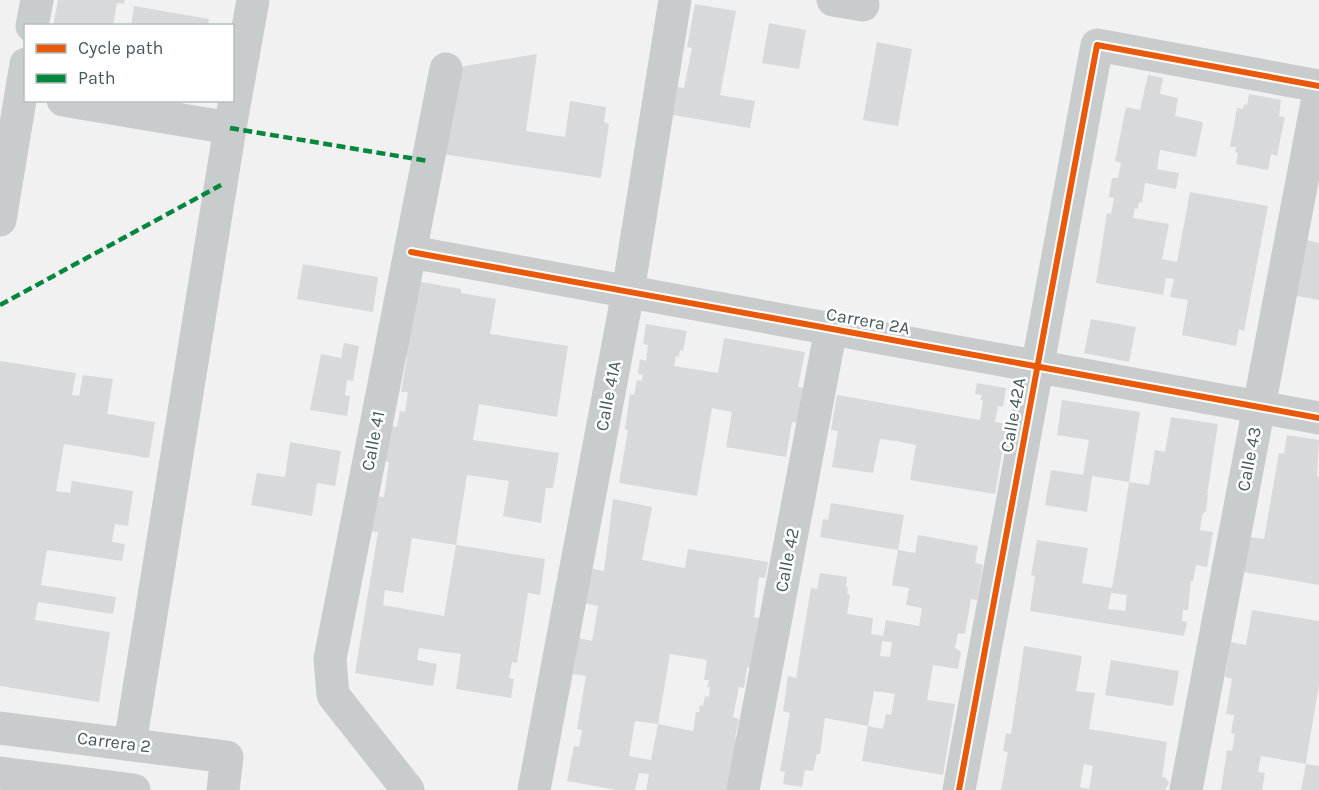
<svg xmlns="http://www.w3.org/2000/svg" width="1319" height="790" font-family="Karla,sans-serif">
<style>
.building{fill:#d8d9da;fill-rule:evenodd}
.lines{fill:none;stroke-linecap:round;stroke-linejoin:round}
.minor{stroke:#c8cccd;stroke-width:33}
.quiet{stroke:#00873e;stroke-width:4.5;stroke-dasharray:9 4.5;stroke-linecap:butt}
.cycleway-casing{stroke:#fff;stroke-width:10}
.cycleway{stroke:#e8590c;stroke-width:6}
.labels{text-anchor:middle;stroke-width:5;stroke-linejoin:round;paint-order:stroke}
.street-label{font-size:18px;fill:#47595f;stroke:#fff}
</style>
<rect width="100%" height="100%" fill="#f2f1f1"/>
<g class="building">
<path d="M58 0H125L124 4 117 3 113 26H53Z"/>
<path d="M695 4 736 11 720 95 755 101 750 128 673 115 678 87 684 88 692 48 687 47Z"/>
<path d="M134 6 209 19 208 26H131Z"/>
<path d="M769 23 806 30 799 69 762 63Z"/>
<path d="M877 42 912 49 898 126 863 120Z"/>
<path d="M537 54 526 131 565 137 570 101 606 107 604 122 609 124 601 178 442 154 453 68Z"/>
<path d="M1148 75 1163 78 1160 94 1178 98 1175 116 1203 122 1196 157 1160 150 1157 169 1179 173 1176 189 1145 183 1142 203 1139 202 1138 209 1135 208 1133 218 1169 224 1162 259 1177 262 1190 192 1268 206 1244 331 1239 329 1236 346 1182 335 1188 300 1170 297 1174 279 1166 278 1163 295 1096 283 1107 213 1111 214 1114 198 1109 197 1112 178H1118L1121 163 1115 161 1126 107 1140 110Z"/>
<path d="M1249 94 1281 100 1279 116 1285 117 1281 136 1277 156 1271 154 1268 170 1236 164 1238 153 1235 152 1236 147H1230L1237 108 1243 109 1244 104 1247 105Z"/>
<path d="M1307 240 1319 243V300L1297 296Z"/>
<path d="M303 264 378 277 373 312 297 299Z"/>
<path d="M411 280 461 289V293L496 299 490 334 568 346 557 417 479 404 473 440 559 453 553 488H546L541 523 503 516 509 481 467 475 456 545 412 538 403 593 385 590 383 605 444 616 456 545 545 559 540 595 528 593 517 663 512 662 509 678 514 679 511 698 456 689 461 654 419 648 417 660 437 664 433 686 355 673 378 532 368 531 373 496 384 497 389 462 382 461 387 425 397 427 400 411 405 412 408 392H401L407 356 395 355Z"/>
<path d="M1091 319 1136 327 1129 362 1084 353Z"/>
<path d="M646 324 687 331 683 351 680 350 679 357 676 356 674 366 718 373 724 338 805 352 798 387 806 388 800 423 792 422 786 457 726 447 732 412 712 408 697 496 619 483 628 430 625 429 630 394 634 395 637 380 642 381 643 375 638 374 640 359 646 361 648 345 643 344Z"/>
<path d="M344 343 359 346 353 381 347 380 345 395 350 396 347 416 310 410 321 354 341 358Z"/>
<path d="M0 361 76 373 72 395 79 396 83 375 113 379 107 414 155 422 149 458 64 444 56 491 70 493 72 481 133 491 128 526 115 524 112 542 125 544 122 561 47 550 41 585 116 597 113 614 38 602 35 620 110 632 99 702 0 686Z"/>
<path d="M977 383 1006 388 1003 407 998 406 995 422 1007 424 995 494 910 480 916 445 896 441 880 439 873 473 832 467 838 431 831 430 837 395 980 420 983 400H980L982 395 975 394Z"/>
<path d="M1062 400 1140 412 1129 482 1149 485 1155 450 1165 452 1171 417 1218 424 1207 495H1208L1206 511 1202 515 1200 530 1213 532 1207 567 1196 565 1193 581H1191L1188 610H1183L1182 621 1187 622 1184 636 1030 611 1035 576 1031 575 1037 540 1088 548 1082 583 1112 588 1118 553 1129 482 1092 476 1087 512 1045 505 1051 470 1083 475 1089 440 1057 435ZM1111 593 1127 595 1125 611 1108 609Z"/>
<path d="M1287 435 1319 440 1317 476 1319 477V585L1243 572 1249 537 1264 539 1279 453 1284 454Z"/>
<path d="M290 442 341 451 335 486 317 483 312 516 251 505 257 473 285 477Z"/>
<path d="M613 499 652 507 642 560 685 568 688 549 768 562 765 578 759 577 754 617 759 618 756 633 761 634 755 669 747 667 744 688 739 687 733 717 739 719 735 738H738V790H646L649 774 639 773 635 790H617L567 781 574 746 579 747 582 730 577 729 586 676 573 674 579 638 592 641 598 606 583 603 589 568 604 571ZM670 654 707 660 704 680H709L707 687H710L709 697 705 696 703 706 700 705 699 712H696L693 731 658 724 651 760 629 756 635 721 658 724Z"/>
<path d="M831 503 904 515 898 550 915 553 918 535 978 546 975 563 983 565 977 600 971 599 965 634 958 633 955 648 961 652 958 669 933 665 927 700 955 704 943 775 862 761 868 726 883 729 886 714 891 715 895 694 874 691 868 726 825 718 820 754H817L813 771 805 770 802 787 783 784 785 772 780 771 790 713 783 711 788 676 796 678 811 588 817 589 820 573 847 577 846 587H848L847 594 850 595 847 614 873 618 871 634 883 636 886 620 919 626 922 608 906 605 909 588 892 585 898 550 820 537 823 519 828 520ZM882 641 892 642 890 657 880 656Z"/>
<path d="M1252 610 1319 621V685L1307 756 1306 764 1261 756 1258 772 1265 773 1262 790H1221L1227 750 1232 751 1235 734 1231 733 1234 715 1226 714 1232 679 1225 677 1231 642 1246 645Z"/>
<path d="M1024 646 1082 656 1076 691 1095 693 1089 729 1167 742 1162 777H1165L1169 783 1165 790H1001L1008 752 1003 751 1006 733 1011 734ZM1084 764 1093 766 1089 789 1080 787Z"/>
<path d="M1111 660 1179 671 1173 706 1105 695Z"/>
<path d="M1306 764 1319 766V790H1301Z"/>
</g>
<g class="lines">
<g class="minor">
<path d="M833 0 863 5"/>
<path d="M32 26 37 0"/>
<path d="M63 100 230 128"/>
<path d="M0 220 26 64"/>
<path d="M411 252 1319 418"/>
<path d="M0 728 227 757 223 790"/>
<path d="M130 744 230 128 253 0"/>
<path d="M0 773 134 790"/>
<path d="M408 790 333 695 330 659 446 69"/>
<path d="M534 790 628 292 675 0"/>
<path d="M743 790 831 329"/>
<path d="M959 790 1097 45 1319 86"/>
<path d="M1186 790 1319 92"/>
</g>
<g class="quiet">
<path d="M230 128 428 161"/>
<path d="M0 305 221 185"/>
</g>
<defs>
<g id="cycleway">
<path d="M411 252 1319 418"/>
<path d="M959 790 1097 45 1319 86"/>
</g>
</defs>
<use href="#cycleway" class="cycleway-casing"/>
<use href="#cycleway" class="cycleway"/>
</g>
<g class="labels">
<g class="street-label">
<text transform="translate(868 321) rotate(10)" y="6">Carrera 2A</text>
<text transform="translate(608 396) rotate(-79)" y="6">Calle 41A</text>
<text transform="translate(1013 415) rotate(-80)" y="6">Calle 42A</text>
<text transform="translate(373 441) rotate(-79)" y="6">Calle 41</text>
<text transform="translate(1249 459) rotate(-79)" y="6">Calle 43</text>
<text transform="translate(787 560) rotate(-79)" y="6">Calle 42</text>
<text transform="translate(114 742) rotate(7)" y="6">Carrera 2</text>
</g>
</g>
<rect x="24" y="24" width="210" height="78" fill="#ffffff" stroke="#b5bdbf" stroke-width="1.5"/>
<rect x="36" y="44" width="30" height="9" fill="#e8590c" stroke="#b5bdbf" stroke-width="1.5"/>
<text x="78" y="54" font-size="18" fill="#47595f">Cycle path</text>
<rect x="36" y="74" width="30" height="9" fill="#00873e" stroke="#b5bdbf" stroke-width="1.5"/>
<text x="78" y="84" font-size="18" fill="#47595f">Path</text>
</svg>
